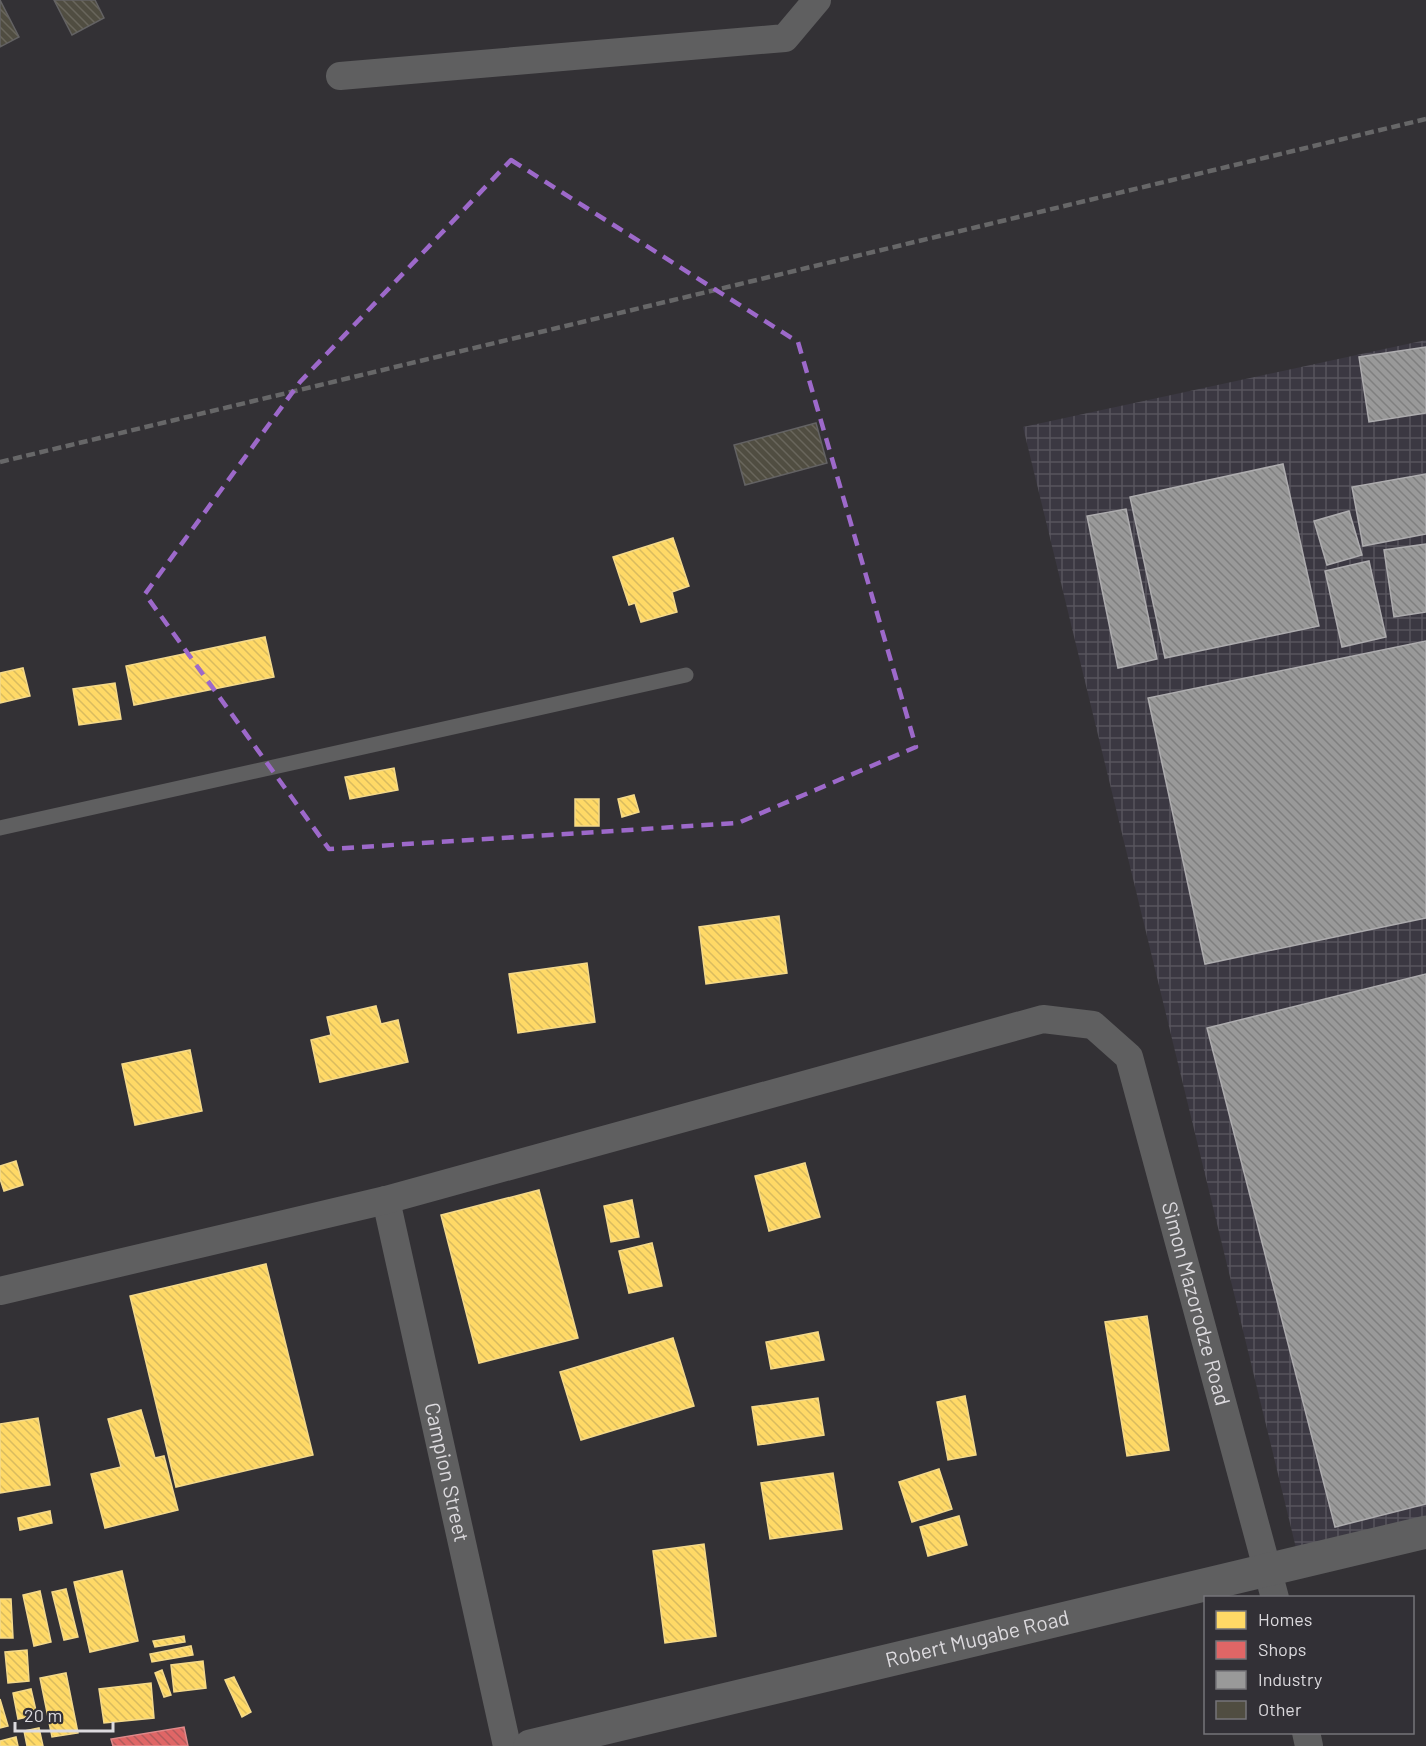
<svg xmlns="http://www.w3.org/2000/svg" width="1426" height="1746" font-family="Barlow,sans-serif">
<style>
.industrial{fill:url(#industrial-grid)}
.homes{fill:url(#homes-back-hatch);stroke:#f4d98a;stroke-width:1.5}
.shops{fill:url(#shops-back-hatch);stroke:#df898a;stroke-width:1.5}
.industry{fill:url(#industry-back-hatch);stroke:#adacae;stroke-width:1.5}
.building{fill:url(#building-back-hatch);stroke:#636263;stroke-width:1.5}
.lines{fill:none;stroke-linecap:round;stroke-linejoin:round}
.service{stroke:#5f5f60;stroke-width:15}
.minor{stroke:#5f5f60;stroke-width:28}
.tertiary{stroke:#5f5f60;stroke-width:33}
.rail{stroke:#676768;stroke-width:4.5;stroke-dasharray:9 4.5;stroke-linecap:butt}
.marked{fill:none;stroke:#9d69ca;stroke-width:4.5;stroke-dasharray:12 8;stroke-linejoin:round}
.labels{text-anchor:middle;stroke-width:6;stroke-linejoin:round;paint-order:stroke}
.street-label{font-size:21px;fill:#dcdade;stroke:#323036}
</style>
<defs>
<pattern id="industrial-grid" width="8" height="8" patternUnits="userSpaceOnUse" patternTransform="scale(1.5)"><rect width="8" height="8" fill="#3b3842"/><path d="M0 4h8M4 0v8" fill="none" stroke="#57545d"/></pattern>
<pattern id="homes-back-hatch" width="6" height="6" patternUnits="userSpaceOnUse" patternTransform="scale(1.5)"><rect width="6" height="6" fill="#ffd966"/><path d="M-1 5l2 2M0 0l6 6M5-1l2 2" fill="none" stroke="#d9bb5f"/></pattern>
<pattern id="shops-back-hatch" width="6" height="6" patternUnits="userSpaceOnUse" patternTransform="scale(1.5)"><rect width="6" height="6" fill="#e06666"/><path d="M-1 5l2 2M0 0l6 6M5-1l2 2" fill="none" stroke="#b15b5c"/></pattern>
<pattern id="industry-back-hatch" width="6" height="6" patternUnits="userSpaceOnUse" patternTransform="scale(1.5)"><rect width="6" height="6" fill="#999"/><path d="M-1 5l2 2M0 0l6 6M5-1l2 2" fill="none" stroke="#7f7f7f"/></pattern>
<pattern id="building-back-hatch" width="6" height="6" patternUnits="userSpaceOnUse" patternTransform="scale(1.5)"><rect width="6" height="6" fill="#504d41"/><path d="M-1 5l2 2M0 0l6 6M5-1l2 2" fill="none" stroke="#69665c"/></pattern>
</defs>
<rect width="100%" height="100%" fill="#333135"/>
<path class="industrial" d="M1426 340V1516L1296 1548 1023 427Z"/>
<g class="homes">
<path d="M673 538 689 586 672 592 677 612 641 622 635 603 629 605 613 557Z"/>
<path d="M265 637 274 677 134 705 126 666Z"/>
<path d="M23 668 30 696 0 703V673Z"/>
<path d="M115 683 121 719 79 725 73 689Z"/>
<path d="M394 768 398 790 350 799 345 777Z"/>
<path d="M634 795 639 812 622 817 618 799Z"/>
<rect x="575" y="799" width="24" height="27"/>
<path d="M779 916 787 973 706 984 699 927Z"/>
<path d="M587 963 595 1022 518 1033 509 974Z"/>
<path d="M376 1006 381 1024 398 1020 408 1062 320 1082 311 1040 331 1035 327 1017Z"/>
<path d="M190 1050 202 1111 135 1125 122 1064Z"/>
<path d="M16 1161 23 1185 4 1191 0 1179V1166Z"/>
<path d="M805 1163 820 1217 769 1231 755 1176Z"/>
<path d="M539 1190 578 1338 479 1363 441 1215Z"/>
<path d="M632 1200 639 1237 611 1242 604 1206Z"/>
<path d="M652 1243 662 1286 629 1293 619 1251Z"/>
<path d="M266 1264 313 1455 176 1487 130 1296Z"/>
<path d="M1147 1316 1169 1450 1127 1456 1105 1322Z"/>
<path d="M818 1332 824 1360 771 1369 766 1342Z"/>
<path d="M673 1338 694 1406 581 1440 560 1372Z"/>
<path d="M965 1396 976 1455 948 1460 937 1402Z"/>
<path d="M818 1398 824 1435 758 1445 752 1407Z"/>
<path d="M141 1410 155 1458 164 1456 178 1510 105 1528 91 1474 121 1467 108 1419Z"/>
<path d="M38 1418 50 1485 0 1493V1424Z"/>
<path d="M939 1469 952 1509 912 1522 899 1482Z"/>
<path d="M833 1473 842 1529 770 1539 761 1483Z"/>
<path d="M50 1511 52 1523 20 1530 18 1518Z"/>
<path d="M959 1516 967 1545 928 1556 920 1527Z"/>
<path d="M704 1544 716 1636 665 1643 653 1551Z"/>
<path d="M122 1571 138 1641 90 1652 74 1582Z"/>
<path d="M66 1589 78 1637 64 1640 52 1592Z"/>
<path d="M40 1591 51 1642 34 1646 23 1595Z"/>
<path d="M0 1599H11L13 1638H0Z"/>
<path d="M184 1636 185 1642 155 1647 153 1641Z"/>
<path d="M191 1646 193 1655 152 1662 150 1654Z"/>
<path d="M27 1650 29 1681 8 1683 5 1652Z"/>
<path d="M203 1661 206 1688 174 1692 171 1665Z"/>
<path d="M162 1670 171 1695 164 1697 155 1673Z"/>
<path d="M66 1673 78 1733 52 1737 40 1678Z"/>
<path d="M234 1677 251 1712 242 1717 225 1680Z"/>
<path d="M151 1683 154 1718 104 1723 99 1689Z"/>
<path d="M31 1689 37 1715 18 1719 13 1693Z"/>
<path d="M0 1699 8 1726 0 1728Z"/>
<path d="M39 1728 43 1746H27L24 1731Z"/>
<path d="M16 1737 18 1746H0V1741Z"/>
</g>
<path class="shops" d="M184 1727 188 1746H113L111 1739Z"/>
<g class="industry">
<path d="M1426 347V413L1369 422 1359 357Z"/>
<path d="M1283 464 1319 626 1165 658 1130 497Z"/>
<path d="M1426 474V534L1363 546 1352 487Z"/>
<path d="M1126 509 1157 659 1118 668 1087 516Z"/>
<path d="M1349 511 1362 555 1327 565 1314 521Z"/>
<path d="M1426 544V612L1394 617 1384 550Z"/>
<path d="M1369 561 1386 637 1342 647 1325 571Z"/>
<path d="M1426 641V918L1205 964 1148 698Z"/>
<path d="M1426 974V1504L1335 1527 1207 1028Z"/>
</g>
<g class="building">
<path d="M0 0 19 37 0 47Z"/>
<path d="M54 0H95L104 18 72 35Z"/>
<path d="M816 423 827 463 745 485 734 445Z"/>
</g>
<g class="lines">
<path class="service" d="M0 828 686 675"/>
<g class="minor">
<path d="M340 76 785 38 817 0"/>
<path id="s1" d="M386 1200 507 1746"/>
<path id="s2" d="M0 1291 386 1200 1043 1019 1093 1025 1129 1057 1275 1598"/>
<path d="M1306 1732 1309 1746"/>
</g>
<path class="tertiary" id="s3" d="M530 1746 1426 1532"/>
<path class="rail" d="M0 462 1426 119"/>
</g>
<path class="marked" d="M511 160 798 342 916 747 738 823 329 849 145 594 300 382Z"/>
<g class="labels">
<g class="street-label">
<text dy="7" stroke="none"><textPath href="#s2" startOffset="1432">Simon Mazorodze Road</textPath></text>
<text dy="7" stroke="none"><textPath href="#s1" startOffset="279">Campion Street</textPath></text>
<text dy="7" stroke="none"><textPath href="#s3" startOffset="460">Robert Mugabe Road</textPath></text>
</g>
</g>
<rect x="1204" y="1596" width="210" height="138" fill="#323036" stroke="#767479" stroke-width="1.5"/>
<rect x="1216" y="1611" width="30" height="18" fill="#ffd966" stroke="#767479" stroke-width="1.5"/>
<text x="1258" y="1626" font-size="18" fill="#dcdade">Homes</text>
<rect x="1216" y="1641" width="30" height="18" fill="#e06666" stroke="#767479" stroke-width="1.5"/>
<text x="1258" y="1656" font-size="18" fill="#dcdade">Shops</text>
<rect x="1216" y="1671" width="30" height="18" fill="#999999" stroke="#767479" stroke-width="1.5"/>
<text x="1258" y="1686" font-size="18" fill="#dcdade">Industry</text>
<rect x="1216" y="1701" width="30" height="18" fill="#504d41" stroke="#767479" stroke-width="1.5"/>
<text x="1258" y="1716" font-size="18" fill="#dcdade">Other</text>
<path d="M15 1722v9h98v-9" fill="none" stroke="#dcdade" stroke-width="3"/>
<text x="24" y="1722" font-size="18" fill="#dcdade" stroke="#323036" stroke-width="4.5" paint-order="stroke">20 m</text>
</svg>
